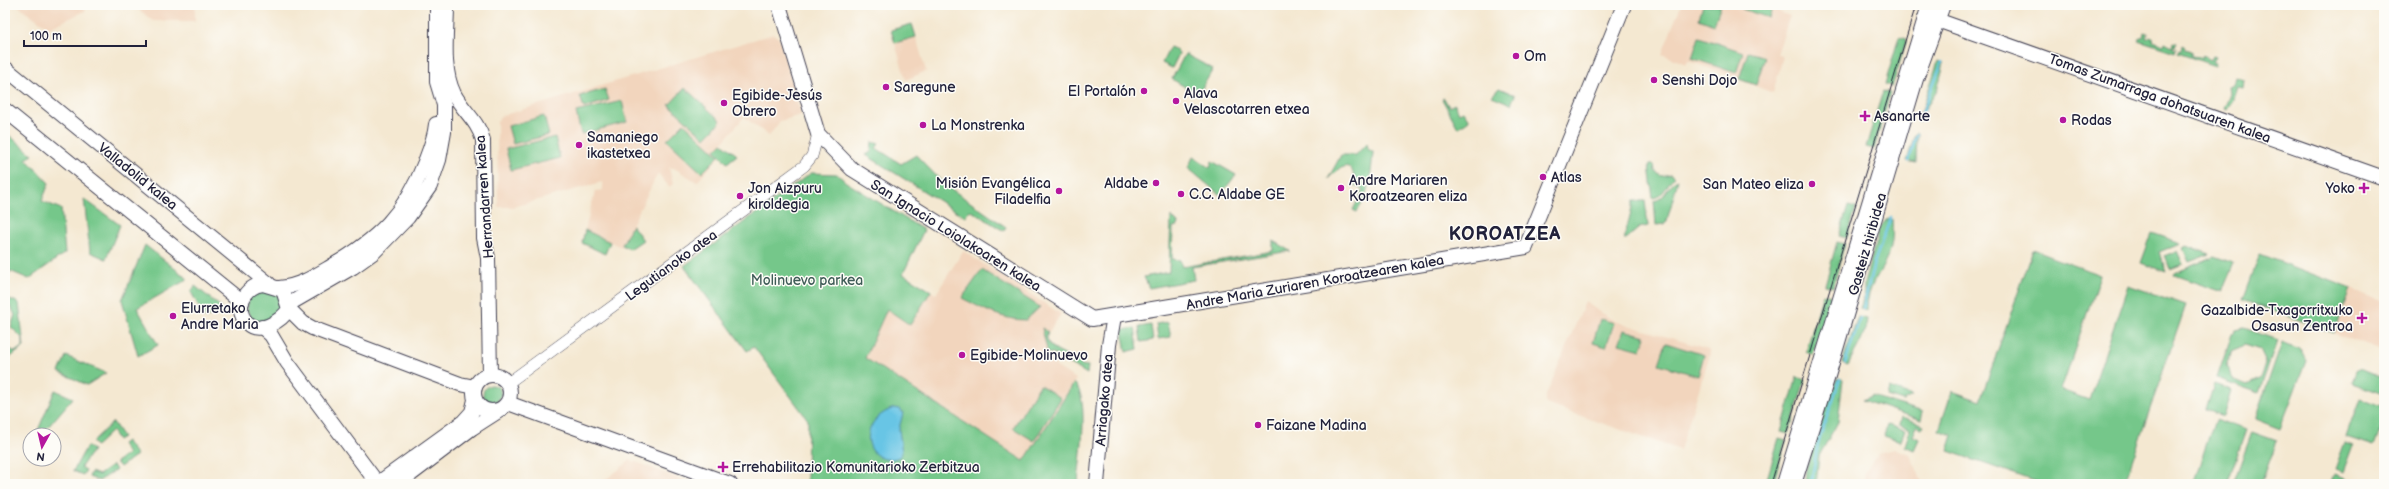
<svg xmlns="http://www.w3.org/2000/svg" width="2389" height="489" font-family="'Balsamiq Sans',sans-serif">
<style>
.built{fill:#f2d5bd}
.green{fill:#75c78a;stroke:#4c7462;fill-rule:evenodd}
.water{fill:#67c5e5;stroke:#447490}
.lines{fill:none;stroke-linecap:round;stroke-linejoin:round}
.stream{stroke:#67c5e5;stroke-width:2.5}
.minor-casing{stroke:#424052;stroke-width:12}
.major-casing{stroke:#424052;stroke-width:16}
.minor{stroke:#fff;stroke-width:11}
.major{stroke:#fff;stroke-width:14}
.tram{stroke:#22223b;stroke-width:1}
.poi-dot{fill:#b5179e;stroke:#fdfcf7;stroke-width:1.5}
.labels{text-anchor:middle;stroke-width:3;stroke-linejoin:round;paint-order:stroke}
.poi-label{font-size:14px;fill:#22223b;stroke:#fdfcf7;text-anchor:start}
.street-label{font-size:14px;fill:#22223b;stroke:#fdfcf7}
.park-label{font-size:14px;fill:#3f5c57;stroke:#fdfcf7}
.district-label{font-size:18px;font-weight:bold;letter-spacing:1px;fill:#22223b;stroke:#fdfcf7}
</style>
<rect width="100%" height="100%" fill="#fdfcf7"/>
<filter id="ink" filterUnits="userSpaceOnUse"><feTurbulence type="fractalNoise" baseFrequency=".025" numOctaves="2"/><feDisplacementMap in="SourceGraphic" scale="8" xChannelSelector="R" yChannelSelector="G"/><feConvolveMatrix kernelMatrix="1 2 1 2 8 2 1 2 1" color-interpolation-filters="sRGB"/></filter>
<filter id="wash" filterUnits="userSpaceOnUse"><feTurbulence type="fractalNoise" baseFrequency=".012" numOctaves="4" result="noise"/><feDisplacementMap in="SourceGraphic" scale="16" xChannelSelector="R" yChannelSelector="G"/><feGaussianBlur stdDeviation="0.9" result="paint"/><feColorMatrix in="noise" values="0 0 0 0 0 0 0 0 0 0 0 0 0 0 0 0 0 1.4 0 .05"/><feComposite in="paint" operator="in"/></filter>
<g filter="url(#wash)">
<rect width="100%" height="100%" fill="#f4e8d1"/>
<g class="built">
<path d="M17 5H86L85 11 49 28Z"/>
<path d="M133 5H195V21H153Z"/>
<path d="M1681 5H1782L1779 12 1790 16 1777 54 1783 57 1773 93 1688 60 1686 64 1662 54Z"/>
<path d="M912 24 926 71 906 80 891 30Z"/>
<path d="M773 34 779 38 801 115 780 121 769 136 744 117 716 150 721 155 697 182 674 168H669L673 184 669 187 658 173 621 247 585 230 595 191 603 190 602 182 513 207H498L497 122 501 116Z"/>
<path d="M963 251 1061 314 1044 339 1048 353H1053L1061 357 1055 366 1076 379 1025 461 865 358 887 309 911 324 931 291 936 294Z"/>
<path d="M2351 289 2384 302V352L2334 333Z"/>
<path d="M1585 302 1614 321 1708 349 1710 354 1680 450 1546 404V395Z"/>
<path d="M1895 449 1910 454 1923 484H1863L1865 473 1874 458 1882 452Z"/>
<path d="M631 460 693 484H600Z"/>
</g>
<g class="green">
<path d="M1703 5H1721L1714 25 1699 19Z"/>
<path d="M1744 5H1770L1773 6 1769 18 1742 9Z"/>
<path d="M912 24 916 37 895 43 891 30Z"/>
<path d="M2144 32 2147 33 2146 37 2153 38 2152 41 2164 45 2165 42 2172 46 2173 42 2176 43 2173 48 2176 49 2175 52 2139 40 2141 37H2143Z"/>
<path d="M1699 37 1743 52 1736 73 1692 58Z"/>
<path d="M1899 37 1907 39 1892 87 1885 84Z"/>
<path d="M2182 45 2185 47 2184 50 2191 52V56L2199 57 2201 59 2203 56 2211 60 2213 56 2216 57 2213 62 2216 63 2215 66 2178 53 2179 50 2181 51Z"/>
<path d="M1170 47 1177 50 1179 54 1172 68 1162 63Z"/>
<path d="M1748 52 1765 57 1756 85 1739 79Z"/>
<path d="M1185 54 1213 69 1198 95 1172 79Z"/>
<path d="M1938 61 1944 63 1937 91 1925 109 1920 122H1918Z"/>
<path d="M2235 77 2243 80 2242 88 2237 87 2232 102 2227 110 2224 109 2230 94 2229 87 2233 85Z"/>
<path d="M685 88 721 121 705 138 669 105Z"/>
<path d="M1499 88 1515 95 1511 104 1492 96Z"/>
<path d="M605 89 609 100 584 108 580 96Z"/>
<path d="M1883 91 1890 93 1874 149 1866 147Z"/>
<path d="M1444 98 1449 107 1455 104 1459 113 1463 111 1469 120 1458 128 1442 99Z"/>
<path d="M622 101 627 122 581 134 576 112Z"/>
<path d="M544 116 549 135 513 144 508 126Z"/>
<path d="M684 123 719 156 702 173 667 140Z"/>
<path d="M5 132 33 155 26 159 49 183 42 201 61 209 65 253 29 279 10 271 5 283Z"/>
<path d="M1915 133 1917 134 1916 163 1907 161Z"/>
<path d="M555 137 560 158 511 170 506 149Z"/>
<path d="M872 142 879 144 876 148 901 164 916 155 944 184 1006 227 1004 231 970 210 965 217 866 155 871 152Z"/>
<path d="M722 143 737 155 727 163 715 150Z"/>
<path d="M1367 143 1368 149 1373 152C1371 175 1370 192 1357 212L1353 210 1363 190 1354 185C1355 159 1342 164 1328 179L1341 155H1356Z"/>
<path d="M1193 157 1210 168 1212 161 1236 175 1220 195 1188 168Z"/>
<path d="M1649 165H1654L1655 171 1661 176 1671 174 1674 177C1666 184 1665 196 1653 198Z"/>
<path d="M811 173 837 174 846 182 924 230 903 274 931 291 910 325 887 309 865 358 1024 461 1074 383C1091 397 1079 462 1078 484H801L807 481 808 420 754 347 747 351 684 266Z"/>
<path d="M1678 180 1666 224 1656 225 1654 201C1668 198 1666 184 1678 180Z"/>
<path d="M84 199 120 225 106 259 90 252Z"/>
<path d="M1634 201H1645L1648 226 1639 228 1625 240 1624 238Z"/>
<path d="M1848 206 1856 208 1847 238 1839 236Z"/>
<path d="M1171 216 1178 223 1177 226 1173 227 1172 259 1180 260 1182 267 1273 251V241L1290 251 1192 267 1194 280 1149 288 1144 277 1169 272Z"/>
<path d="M1888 218 1892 219C1893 232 1893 244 1888 256 1879 277 1867 285 1867 310L1860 308 1864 296V283L1880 227Z"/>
<path d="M632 225 643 240 630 249 622 245Z"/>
<path d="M585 230 610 242 605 254 582 243Z"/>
<path d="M2152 233 2181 243 2159 252 2166 272 2141 263Z"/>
<path d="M1837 242 1845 244 1833 287 1825 285Z"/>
<path d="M145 245 188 279 137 308 158 345 138 356 122 300Z"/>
<path d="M2187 246 2210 254 2189 262 2183 248Z"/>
<path d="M2033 250 2100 275 2061 390 2089 400 2128 285 2186 305 2124 484H2043L1948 451 1953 435 1939 430 1952 391 1980 401Z"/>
<path d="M2177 251 2183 264 2170 269 2165 256Z"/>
<path d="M2260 254 2351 289 2334 333 2243 300Z"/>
<path d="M2215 256 2234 263 2222 292 2174 275 2175 273Z"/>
<path d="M982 270 1040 307 1026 320C1002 320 983 309 962 298Z"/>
<path d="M195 286 221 307 219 311 205 318 191 292Z"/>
<path d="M260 290 271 291 281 298 283 307 267 321 254 322 247 310 249 297Z"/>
<path d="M1823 294 1831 296 1813 355 1806 352Z"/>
<path d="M5 297 19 303 24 347 5 361 10 349 15 352 23 346V339L11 327 15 315 11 307 5 303Z"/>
<path d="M1858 317 1867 319C1865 338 1856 348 1848 365L1842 363Z"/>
<path d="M1600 319 1614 323 1606 347 1593 343Z"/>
<path d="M1168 322 1171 337 1158 339 1156 324Z"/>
<path d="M1151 325 1153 340 1141 342 1139 327Z"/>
<path d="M1042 328 1048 332C1041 349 1069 357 1081 360V365L1088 366 1087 374 1053 353 1048 354Z"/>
<path d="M1135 328 1138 349 1126 352 1122 330Z"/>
<path d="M2244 328 2277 340 2259 393 2217 378 2232 334 2236 330ZM2245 345 2260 350 2266 363 2261 378 2247 385 2233 379 2226 366 2231 351Z"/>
<path d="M1624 330 1645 336 1641 350 1619 344Z"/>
<path d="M2282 342 2300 349 2306 361 2280 429 2255 419Z"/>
<path d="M1666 343 1704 355 1698 376 1659 364Z"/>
<path d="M66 356 106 373 87 385 59 372Z"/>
<path d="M2359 369 2384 379V394L2352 383 2356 371Z"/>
<path d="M1797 377 1805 380 1789 434 1781 432Z"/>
<path d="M1838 378 1843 379 1838 422 1819 456 1816 484H1805L1806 469 1827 402Z"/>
<path d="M2214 384 2231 390 2223 416 2206 410Z"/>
<circle cx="492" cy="394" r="9"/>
<path d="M1040 385 1061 398 1034 441 1013 428Z"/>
<path d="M1889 388 1912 396 1903 401 1887 396Z"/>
<path d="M55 390 73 398 41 435H36Z"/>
<path d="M1872 396 1923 412 1921 420 1862 400Z"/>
<path d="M2360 398 2384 407V419L2374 446 2346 437Z"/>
<path d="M1901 417 1924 425 1922 428 1917 426 1913 436 1919 439 1914 450 1905 446 1910 429 1899 425Z"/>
<path d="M2215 419 2246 430 2227 484H2193Z"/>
<path d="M113 422 123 437 118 440 112 431 96 446 92 442Z"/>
<path d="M1887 425 1905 430 1901 441 1884 436Z"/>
<path d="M2252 432 2277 441 2261 484H2233Z"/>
<path d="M1779 438 1786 440 1774 481 1767 479Z"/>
<path d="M126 441 137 455 120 467 116 462 128 454 122 444Z"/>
<path d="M2345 442 2353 445 2343 472 2335 469Z"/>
<path d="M87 446 93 450 81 467 86 470 83 475 73 471Z"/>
<path d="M113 465 116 470 99 481 89 477 91 472 99 475Z"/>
<path d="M2334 474 2361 484H2330Z"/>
</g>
<path class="water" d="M894 408 900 409 903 413 899 429 902 453 899 457C869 470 851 423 894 408Z"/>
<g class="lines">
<g class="stream">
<path d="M1919 121 1942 62"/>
<path d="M1909 161 1916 135"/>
<path d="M1863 308 1874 263 1891 217"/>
<path d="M1845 363 1860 318"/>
<path d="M1811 484 1818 443 1840 379"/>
</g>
</g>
</g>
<g filter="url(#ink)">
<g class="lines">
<defs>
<path id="minor" d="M508 383 804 166 812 156 818 134"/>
<g id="major">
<path d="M447 5C447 33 441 68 454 94 463 111 478 121 483 140L484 238 488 258 490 375"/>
<path d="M779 5 818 134 852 169 1092 319 1526 247 1624 5"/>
<path d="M1937 20 2384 178"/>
<path d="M5 68 269 284"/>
<path d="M5 110 242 302"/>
<path d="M263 284 283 290 289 309C282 320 259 336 247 323 233 308 245 286 263 284Z"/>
<path d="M279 288C300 286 315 276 332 266 378 239 406 212 425 162 430 149 435 137 436 124"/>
<path d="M289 304 353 267 374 252 408 217 430 186 439 160 444 132V105L437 82V5"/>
<path d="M289 309 303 323 312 328 460 384 475 387"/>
<path d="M262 327 271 335 287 362 378 484"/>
<circle cx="492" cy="393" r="18"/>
<path d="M508 403 730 484"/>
<path d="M377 484 463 422 472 412 475 400"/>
<path d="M398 484 472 428 500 410"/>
<path d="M1097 484 1109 345 1114 316"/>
<path d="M1784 484 1929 5"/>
<path d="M1794 484 1828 376 1916 79 1943 5"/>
</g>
</defs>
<use href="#minor" class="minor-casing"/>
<use href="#major" class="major-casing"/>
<use href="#minor" class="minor"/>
<use href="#major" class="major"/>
<path class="tram" d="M1771 484 1916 5"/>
</g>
</g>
<g class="poi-dot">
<circle cx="1516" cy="56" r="4"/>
<circle cx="1654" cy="80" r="4"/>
<circle cx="886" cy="87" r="4"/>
<circle cx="1144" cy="91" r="4"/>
<circle cx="1176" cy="101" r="4"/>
<circle cx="724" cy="103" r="4"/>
<path d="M1863 110h4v4h4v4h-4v4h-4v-4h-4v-4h4z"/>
<circle cx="2063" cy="120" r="4"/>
<circle cx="923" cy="125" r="4"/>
<circle cx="579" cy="145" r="4"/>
<circle cx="1543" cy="177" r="4"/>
<circle cx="1156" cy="183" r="4"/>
<circle cx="1812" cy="184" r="4"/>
<circle cx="1341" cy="188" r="4"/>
<path d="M2362 182h4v4h4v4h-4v4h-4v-4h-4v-4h4z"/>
<circle cx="1059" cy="191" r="4"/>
<circle cx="1181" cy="194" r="4"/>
<circle cx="740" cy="196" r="4"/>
<circle cx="173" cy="316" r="4"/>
<path d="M2360 312h4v4h4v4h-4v4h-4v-4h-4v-4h4z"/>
<circle cx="962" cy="355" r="4"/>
<circle cx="1258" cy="425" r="4"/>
<path d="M721 461h4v4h4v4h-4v4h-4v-4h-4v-4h4z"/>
</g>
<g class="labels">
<g class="poi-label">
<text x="1524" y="61">Om</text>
<text x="1662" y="85">Senshi Dojo</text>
<text x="894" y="92">Saregune</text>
<text x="1136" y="96" text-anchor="end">El Portalón</text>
<text x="1184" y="98">Alava<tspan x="1184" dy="16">Velascotarren etxea</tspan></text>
<text x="732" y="100">Egibide-Jesús<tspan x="732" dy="16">Obrero</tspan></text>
<text x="1874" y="121">Asanarte</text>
<text x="2071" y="125">Rodas</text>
<text x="931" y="130">La Monstrenka</text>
<text x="587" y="142">Samaniego<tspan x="587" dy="16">ikastetxea</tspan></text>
<text x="1551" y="182">Atlas</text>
<text x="1349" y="185">Andre Mariaren<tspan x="1349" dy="16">Koroatzearen eliza</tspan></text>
<text x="1051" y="188" text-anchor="end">Misión Evangélica<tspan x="1051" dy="16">Filadelfia</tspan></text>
<text x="1148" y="188" text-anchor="end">Aldabe</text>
<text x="1804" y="189" text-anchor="end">San Mateo eliza</text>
<text x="748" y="193">Jon Aizpuru<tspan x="748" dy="16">kiroldegia</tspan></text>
<text x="2355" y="193" text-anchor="end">Yoko</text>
<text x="1189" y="199">C.C. Aldabe GE</text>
<text x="181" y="313">Elurretako<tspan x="181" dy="16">Andre Maria</tspan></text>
<text x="2353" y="315" text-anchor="end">Gazalbide-Txagorritxuko<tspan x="2353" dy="16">Osasun Zentroa</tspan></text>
<text x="970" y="360">Egibide-Molinuevo</text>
<text x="1266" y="430">Faizane Madina</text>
<text x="732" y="472">Errehabilitazio Komunitarioko Zerbitzua</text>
</g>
<g class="street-label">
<text transform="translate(2160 98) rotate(20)" y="5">Tomas Zumarraga dohatsuaren kalea</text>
<text transform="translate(138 176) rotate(39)" y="5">Valladolid kalea</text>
<text transform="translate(484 197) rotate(-94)" y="5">Herrandarren kalea</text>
<text transform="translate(956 235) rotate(32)" y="5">San Ignacio Loiolakoaren kalea</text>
<text transform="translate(1867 244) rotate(-74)" y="5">Gasteiz hiribidea</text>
<text transform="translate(671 265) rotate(-36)" y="5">Legutianoko atea</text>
<text transform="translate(1315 282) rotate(-10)" y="5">Andre Maria Zuriaren Koroatzearen kalea</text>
<text transform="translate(1104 400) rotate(-85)" y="5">Arriagako atea</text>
</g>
<g class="park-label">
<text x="807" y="285">Molinuevo parkea</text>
</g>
<g class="district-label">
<text x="1505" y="240">KOROATZEA</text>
</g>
</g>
<rect width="2389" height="489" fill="none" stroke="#fdfcf7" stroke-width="20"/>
<g transform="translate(42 447) rotate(188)"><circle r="19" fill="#fdfcf7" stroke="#a5a5ac"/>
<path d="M0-3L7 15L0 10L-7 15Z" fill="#b5179e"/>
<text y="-6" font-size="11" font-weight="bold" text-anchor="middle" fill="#22223b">N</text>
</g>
<path d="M24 40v6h122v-6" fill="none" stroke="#22223b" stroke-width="2"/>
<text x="30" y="40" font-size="12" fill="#22223b" stroke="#fdfcf7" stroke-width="3" paint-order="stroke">100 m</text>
</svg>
